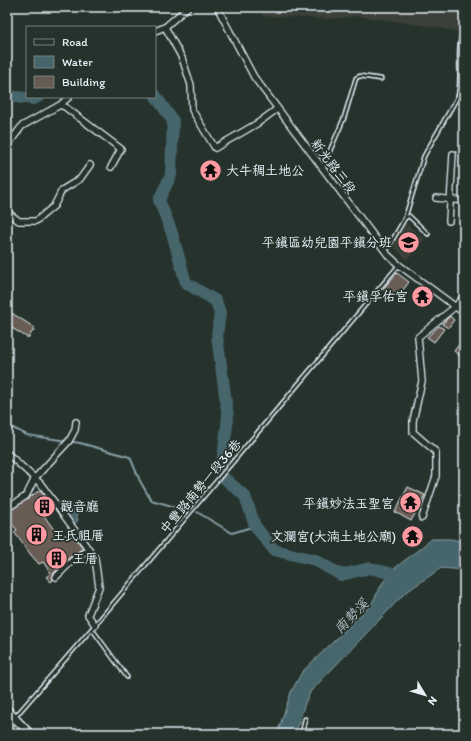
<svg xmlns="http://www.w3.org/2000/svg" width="471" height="741" font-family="Itim,'LXGW WenKai TC',sans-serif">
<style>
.built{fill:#3a3f39}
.water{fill:#46666c;stroke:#879ea4}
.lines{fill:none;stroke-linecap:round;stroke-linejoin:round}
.stream{stroke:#879ea4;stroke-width:2}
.river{stroke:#46666c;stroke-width:12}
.building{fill:#675c54;stroke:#e8f1f8}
.service-casing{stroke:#e8f1f8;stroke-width:5.5}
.minor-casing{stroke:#e8f1f8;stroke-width:8}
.secondary-casing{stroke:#e8f1f8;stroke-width:10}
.service{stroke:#26332d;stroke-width:2.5}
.minor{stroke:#26332d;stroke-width:5.5}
.secondary{stroke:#26332d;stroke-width:7}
.labels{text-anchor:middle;stroke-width:3.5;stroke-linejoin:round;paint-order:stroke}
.street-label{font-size:13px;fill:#e8f1f8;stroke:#26332d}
.poi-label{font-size:13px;fill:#e8f1f8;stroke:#26332d;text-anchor:start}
.water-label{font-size:14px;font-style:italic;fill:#afc0c7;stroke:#26332d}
</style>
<rect width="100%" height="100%" fill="#26332d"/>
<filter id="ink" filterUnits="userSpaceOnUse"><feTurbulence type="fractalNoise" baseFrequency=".025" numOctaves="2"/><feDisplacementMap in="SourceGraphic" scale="8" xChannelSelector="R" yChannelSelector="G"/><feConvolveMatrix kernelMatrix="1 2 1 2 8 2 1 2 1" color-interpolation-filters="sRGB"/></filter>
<g filter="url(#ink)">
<g class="built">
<path d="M257 7H464V15L457 32 441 28 357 16 329 19 263 16Z"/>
<path d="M403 221 425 239 407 260 393 246 402 228Z"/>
</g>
<g class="water">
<path d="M58 502H66L75 511 78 520 74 525Z"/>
<path d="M432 539H451L464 542V570L441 568 405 593 311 691 305 703 295 734H277L291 692 302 672 371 605 383 582 395 568Z"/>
</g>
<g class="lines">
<g class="stream">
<path d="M7 428H13L27 435 80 443 130 457 140 481 151 500 186 510"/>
<path d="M197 512 232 533 255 526"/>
</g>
<g class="river">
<path d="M155 95 173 121 171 175 159 200 172 233 186 283 216 301 220 313 217 336 228 417 222 465"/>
<path d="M7 96 34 99 38 97"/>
<path d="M223 477 245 496 255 526 274 550 315 560 341 575 370 568 397 575 404 580"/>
</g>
</g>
<g class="building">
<path d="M397 273 409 282 400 294 397 292 393 296 383 289Z"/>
<path d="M7 310 35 328 28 338 7 325Z"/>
<path d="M450 316 454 320 448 328 442 324Z"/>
<path d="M439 326 444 329 434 342 427 337Z"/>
<path d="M464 338V352L461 357 454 351Z"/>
<path d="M408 487 425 495 411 521 395 512Z"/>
<path d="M40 490 52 506 42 513 60 538 71 532 83 548 69 558 53 574V580L51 582 46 577 51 573 43 562 39 564 31 555 14 532 17 530 7 518V513Z"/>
</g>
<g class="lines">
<defs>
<g id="service">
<path d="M323 167 344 118 356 78 360 76 381 79"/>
<path d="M405 218 409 216 428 234"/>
<path d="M386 251 405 218 424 156 458 96C463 74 455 50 464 28"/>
<path d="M463 444 464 443"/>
<path d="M92 629 127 677"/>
<path d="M15 717 95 625 399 265"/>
<path d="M302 734 305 719"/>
</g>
<g id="minor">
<path d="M217 7 254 77 388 255 399 265 464 313"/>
<path d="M165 27 182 58 191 85 192 110 215 148 258 123 277 109"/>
<path d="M155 31 165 27 188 7"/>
<path d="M60 105 69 97"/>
<path d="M7 146 22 126 60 105 65 107 121 149 111 167"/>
<path d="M436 198 464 201"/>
<path d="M7 212 19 221H36L54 206 62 190 80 179 90 165"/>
<path d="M449 221 453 154"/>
<path d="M7 453 41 484 95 558 99 587 88 615 95 625"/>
<path d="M8 508 26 496 35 478 69 441 75 430 76 422"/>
<path d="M422 518 436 476V452L413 432V421L422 381 418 337 456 306 464 296"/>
<path d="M56 577 72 561 89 549"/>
</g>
<g id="secondary">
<path d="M7 710 30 734"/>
<path d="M7 726 14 718"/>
<path d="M7 727 14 734"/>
</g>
</defs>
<use href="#service" class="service-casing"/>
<use href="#minor" class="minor-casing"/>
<use href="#secondary" class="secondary-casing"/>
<use href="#service" class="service"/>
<use href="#minor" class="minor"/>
<use href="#secondary" class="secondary"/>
</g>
</g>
<defs>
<symbol id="temple-disc" viewBox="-11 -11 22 22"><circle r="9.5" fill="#ff9aa2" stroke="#26332d"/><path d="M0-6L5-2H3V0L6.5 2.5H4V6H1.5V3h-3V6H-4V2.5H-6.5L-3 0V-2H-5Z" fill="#111"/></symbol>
<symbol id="school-disc" viewBox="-11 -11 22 22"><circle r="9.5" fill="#ff9aa2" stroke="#26332d"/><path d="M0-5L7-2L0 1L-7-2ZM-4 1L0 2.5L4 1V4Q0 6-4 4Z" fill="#111"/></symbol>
<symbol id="building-disc" viewBox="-11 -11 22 22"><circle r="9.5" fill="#ff9aa2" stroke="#26332d"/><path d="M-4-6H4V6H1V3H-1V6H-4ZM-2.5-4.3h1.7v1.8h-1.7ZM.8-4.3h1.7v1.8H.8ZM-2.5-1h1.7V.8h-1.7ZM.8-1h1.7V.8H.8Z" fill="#111"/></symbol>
</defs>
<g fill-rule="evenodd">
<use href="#temple-disc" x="198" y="158" width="25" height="25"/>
<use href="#school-disc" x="396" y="230" width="25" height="25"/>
<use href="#temple-disc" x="410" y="284" width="25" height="25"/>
<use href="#temple-disc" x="398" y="490" width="25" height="25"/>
<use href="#building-disc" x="32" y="494" width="25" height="25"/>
<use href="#building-disc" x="24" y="522" width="25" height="25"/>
<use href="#temple-disc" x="400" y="524" width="25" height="25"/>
<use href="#building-disc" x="44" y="546" width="25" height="25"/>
</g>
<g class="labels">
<g class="street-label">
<text transform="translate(334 166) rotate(53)" y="5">新光路三段</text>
<text transform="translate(200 486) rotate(-50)" y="5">中豐路南勢一段36巷</text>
</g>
<g class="poi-label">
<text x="226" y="175">大牛稠土地公</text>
<text x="392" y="247" text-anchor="end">平鎮區幼兒園平鎮分班</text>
<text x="408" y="301" text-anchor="end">平鎮孚佑宮</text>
<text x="394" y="508" text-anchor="end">平鎮妙法玉聖宮</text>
<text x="60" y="511">觀音廳</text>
<text x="52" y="540">王氏祖厝</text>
<text x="396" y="541" text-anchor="end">文瀾宮(大湳土地公廟)</text>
<text x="72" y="563">王厝</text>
</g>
<g class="water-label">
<text transform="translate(351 616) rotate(-46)" y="5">南勢溪</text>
</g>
</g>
<rect width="471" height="741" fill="none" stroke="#26332d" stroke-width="24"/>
<rect x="12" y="12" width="447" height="717" fill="none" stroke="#e8f1f8" stroke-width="1.5" filter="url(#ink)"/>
<rect x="26" y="26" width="130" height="72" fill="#26332d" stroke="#747f7e"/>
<rect x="34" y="39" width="20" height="6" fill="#26332d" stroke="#747f7e"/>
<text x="62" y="46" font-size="12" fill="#e8f1f8">Road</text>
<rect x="34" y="56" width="20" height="12" fill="#46666c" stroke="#747f7e"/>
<text x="62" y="66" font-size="12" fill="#e8f1f8">Water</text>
<rect x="34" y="76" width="20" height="12" fill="#675c54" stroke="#747f7e"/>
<text x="62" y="86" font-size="12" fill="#e8f1f8">Building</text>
<g transform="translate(425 695) rotate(128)" stroke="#26332d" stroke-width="3" paint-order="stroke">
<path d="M0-3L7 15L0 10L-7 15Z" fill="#e8f1f8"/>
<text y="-6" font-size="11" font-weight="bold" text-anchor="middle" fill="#e8f1f8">N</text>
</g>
</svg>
